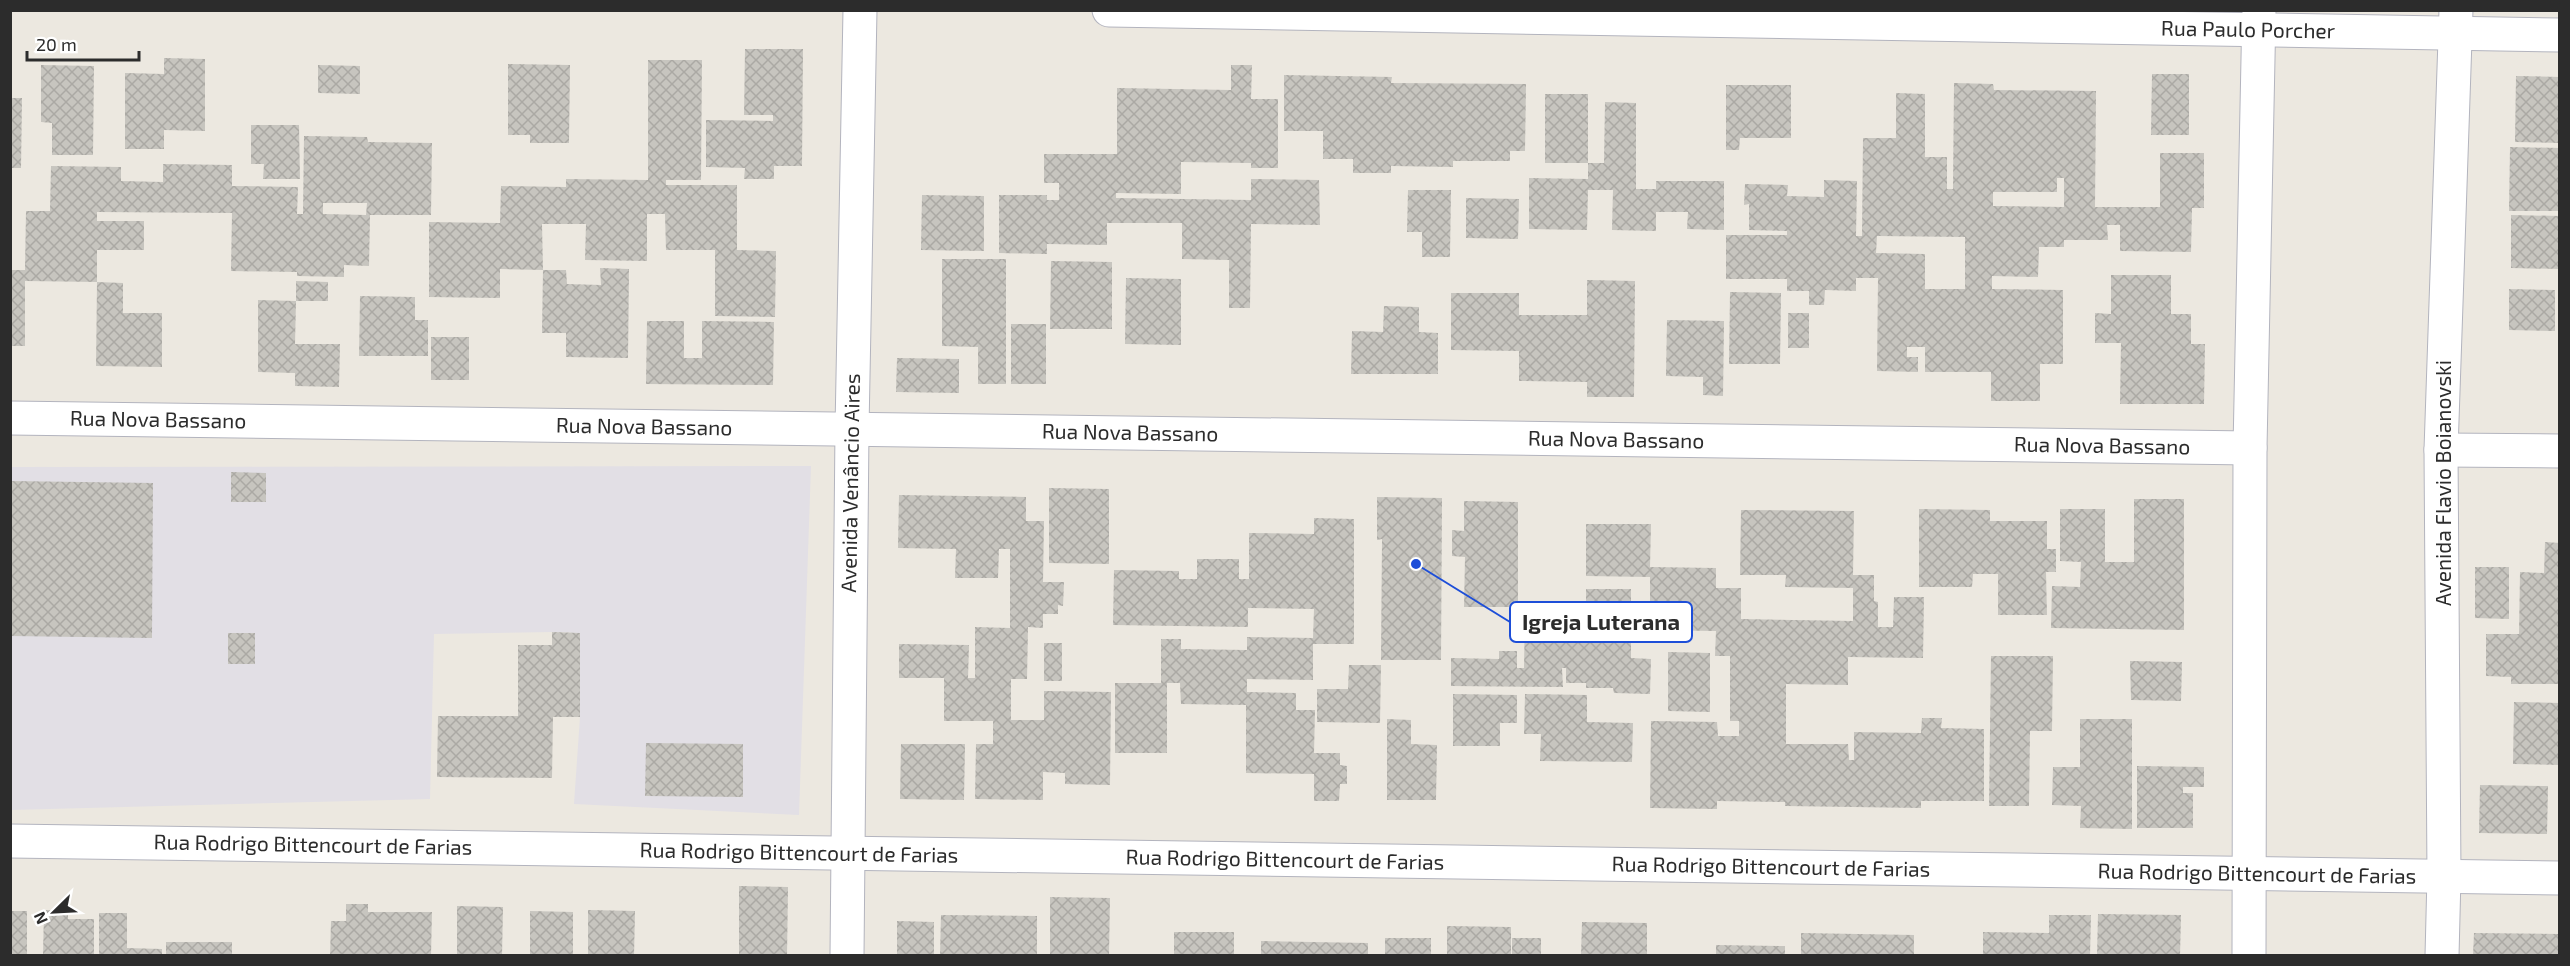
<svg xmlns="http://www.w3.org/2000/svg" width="2570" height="966" font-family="'Exo 2',sans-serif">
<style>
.industrial{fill:#e2dfe5}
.building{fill:url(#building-cross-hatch);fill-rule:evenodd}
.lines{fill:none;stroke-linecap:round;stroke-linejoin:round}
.street-casing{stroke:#b3b4be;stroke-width:35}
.secondary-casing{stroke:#b3b4be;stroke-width:35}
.street{stroke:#fff;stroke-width:33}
.secondary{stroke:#fff;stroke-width:33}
.labels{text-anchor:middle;stroke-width:5;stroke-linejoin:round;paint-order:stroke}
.street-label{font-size:21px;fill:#2c2c2c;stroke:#fff}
.leader{fill:none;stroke:#1d4ed8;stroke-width:2}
.callout-dot{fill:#1d4ed8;stroke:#fff;stroke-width:2}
.callout{fill:#fff;stroke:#1d4ed8;stroke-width:2}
.callout-label{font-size:22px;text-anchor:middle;font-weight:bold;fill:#2c2c2c}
</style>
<defs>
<pattern id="building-cross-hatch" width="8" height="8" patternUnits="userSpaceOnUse" patternTransform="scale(1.5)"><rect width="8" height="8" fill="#c7c5bf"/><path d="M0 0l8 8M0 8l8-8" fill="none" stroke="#aba9a4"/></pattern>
</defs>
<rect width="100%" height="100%" fill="#ece8e0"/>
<path class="industrial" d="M811 466 799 815 574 804 580 717V633L552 632 434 634 430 799 11 810 10 467Z"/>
<g class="building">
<path d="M745 49H803L802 166H774V179H744L745 168 706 167V120L773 121V115H744Z"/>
<path d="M164 58 205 59V131L164 130V149H125V73L164 74Z"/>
<path d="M648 60H702L701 180H666V185H737V250L776 251 775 317 715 316V250H666L665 214H647V261L585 260 586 224H542L543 270 500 269V298L429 297V222L500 223 501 186 566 187V179L648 180Z"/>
<path d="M508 64 570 65 569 143H530V135H508Z"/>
<path d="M41 65 94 66 93 155H52V123L41 122Z"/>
<path d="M318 65 360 66V94L318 93Z"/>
<path d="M1231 65H1252L1251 99H1278V168H1251V163L1181 162V194L1116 193V198L1251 200V179L1319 180 1320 225 1251 224 1250 308H1229V260L1182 259V223H1107V245L1047 244V254L999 253V195H1047V200H1059V183H1044V154H1117V88L1231 90Z"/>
<path d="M2152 74H2189V135H2151Z"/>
<path d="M1284 75 1392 77 1391 83 1526 84 1525 151H1510V161H1453V167L1391 166V173H1353V159H1323V131H1284Z"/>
<path d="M2516 76 2560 77V143L2515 142Z"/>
<path d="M1954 83 1993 84 1994 90 2096 91 2095 207H2160V153H2204V208H2192L2191 252 2120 251V225H2107L2108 240H2064V247H2039L2038 277 1992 276V289L2063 290V364H2040V401H1991V372H1925V347H1907V357H1918V372L1877 371 1878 278H1856V291L1825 290 1824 305H1809V291H1787V279H1726V235H1787V231L1749 230V204L1744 205 1745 184 1788 185 1787 196 1824 197V180L1857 181 1856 236H1862L1863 138H1896V93L1925 94V157H1947V189H1953ZM2057 178H2064V207L1993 206V192H2057ZM1877 236 1965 237V289H1925V254L1876 253Z"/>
<path d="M1726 85H1791V138H1740L1739 150H1726Z"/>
<path d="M1545 94H1588V163H1604L1605 102 1636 103V189H1656V181H1724V230L1687 229 1688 212H1656V231L1612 230 1613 190H1588L1587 230 1529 229V178L1588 179V163H1545Z"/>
<path d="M10 98H22L21 168H10Z"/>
<path d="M251 125H299L300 179H263L264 164H251Z"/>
<path d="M304 136 367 137 368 142 432 143 431 215H370L369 266 344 265V277L297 276V272L231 271 232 213 97 212V221H144V250H97V282L25 281V346H10V270H25L26 211H50L51 166 121 167V181L163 182V164L232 165V186L298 187 297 214H303ZM323 203H367L366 215 323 214Z"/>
<path d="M2510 147 2560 148 2559 211H2509Z"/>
<path d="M1408 190H1451L1450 257H1422V232H1407Z"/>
<path d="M922 195 984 196V251L921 250Z"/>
<path d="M1466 198 1519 199 1518 239 1466 238Z"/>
<path d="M2511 215 2560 216V269L2511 268Z"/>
<path d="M942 259H1006V384H978V347L942 346Z"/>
<path d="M1051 261 1112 262V329H1050Z"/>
<path d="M600 268 629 269 628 358 566 357V333H542L543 270H566L567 284 601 285Z"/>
<path d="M2111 275H2171V314H2191V344H2205L2204 404H2120L2121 343H2095V313L2111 314Z"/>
<path d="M1126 278 1181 279V345L1125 344Z"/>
<path d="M1587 280 1635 281 1634 397H1587V382L1519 381V351L1451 350V293H1519V315H1587Z"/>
<path d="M296 281 328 282V301H296Z"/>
<path d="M97 282 123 283V313H162V367L96 366Z"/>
<path d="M2509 289 2555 290V331L2509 330Z"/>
<path d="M1730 292 1781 293 1780 364H1729Z"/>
<path d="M360 296 415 297V320H428V356H359Z"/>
<path d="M258 300 296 301 295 344H340L339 387 295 386V373L258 372Z"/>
<path d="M1384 306 1419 307V332L1438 333V374H1351L1352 331 1383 332Z"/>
<rect x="1788" y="313" width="21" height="35"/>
<path d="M1667 320 1724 321 1723 396 1703 395V377L1666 376Z"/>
<path d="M647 321H684V358H702V321L774 322 773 385 646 384Z"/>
<rect x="1011" y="324" width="35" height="60"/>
<rect x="431" y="337" width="38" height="43"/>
<path d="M897 358 959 359V393L896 392Z"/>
<path d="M231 472 266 473V502H231Z"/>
<path d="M10 481 153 483 152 638 10 636Z"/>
<path d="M1049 488 1109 489V564L1049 563Z"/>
<path d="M899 495 1026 497V521H1044L1043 582H1064L1063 606 1058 605V614H1043V628L1028 627 1027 679H1011V720H1044V691L1111 692 1110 785 1065 784V773L1043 772V800L975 799 976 744H993V721H944V678H899V644L969 645 968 678H975V627L1010 628V549H999L998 578H955L956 549 898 548Z"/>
<path d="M1377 497 1442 498 1441 660H1381L1382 539 1377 540Z"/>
<path d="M2134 499H2184V630L2051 628 2052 586 2080 587 2081 562 2060 561V509H2105V562H2134Z"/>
<path d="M1464 501 1518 502V607H1464L1465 557 1452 556V530L1464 531Z"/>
<path d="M1919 509 1990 510V521H2047V549H2056V572H2046L2047 615H1998V574H1973L1972 587H1919Z"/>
<path d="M1741 510 1854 511 1853 575H1874V601L1878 602V627H1893L1894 597H1924L1923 658 1848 657V685L1786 684V744H1848L1849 760H1854V732L1921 733 1922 718H1942L1941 728 1984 729V801H1921V808L1785 806V802L1717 801V809L1650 808 1651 721 1717 722 1718 736H1739V721H1730V656H1715L1716 631 1650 630V577L1586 576V524H1651L1650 567 1716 568V588H1741V619L1853 621V588L1785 587 1786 575H1740Z"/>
<path d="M1314 518 1354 519V644H1313V680L1247 679V692L1296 693V710H1315L1314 753H1340V765L1347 766V784H1340L1339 801H1314V774L1246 773V705L1181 704 1180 683H1167V753H1115V683H1161V639H1181V649L1247 650V637L1313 638 1314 609 1248 608V627L1113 625 1114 570 1179 571V579H1197V559H1239V579H1249V533L1314 534Z"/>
<path d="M2545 542 2560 543V684H2511V677L2486 676V634H2519L2520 572 2544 573Z"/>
<path d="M2475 567H2509V619L2475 618Z"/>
<path d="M1586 589H1631V658L1651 659 1650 694 1614 693 1613 688H1586V683H1566V668H1562L1563 687 1451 686V658L1499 659V651H1517V668H1524L1525 608 1586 609Z"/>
<path d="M552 632 580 633V717H553L552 778 437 777 438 716H518V645H552Z"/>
<rect x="228" y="633" width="27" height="31"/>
<rect x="1044" y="643" width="18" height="38"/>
<path d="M1668 652 1710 653V712L1668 711Z"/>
<path d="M1991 656H2053L2052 731H2030L2029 806H1989Z"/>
<path d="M2130 661 2182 662 2181 701 2131 700Z"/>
<path d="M1349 665H1381L1380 723 1317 722V689H1348Z"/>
<path d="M1453 694 1517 695V723H1500V746H1453Z"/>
<path d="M1525 694 1587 695V722L1633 723 1632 762 1540 761 1541 734H1524Z"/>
<path d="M2514 702 2560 703V765L2513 764Z"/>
<path d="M1387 719 1411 720V744L1437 745 1436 800H1387Z"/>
<path d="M2080 719H2132V829L2080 828 2081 806 2052 805 2053 767H2080Z"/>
<path d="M646 743 743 744V797L645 796Z"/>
<path d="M901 744H965L964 800 900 799Z"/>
<path d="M2137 766 2204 767V787H2183V793H2193V828H2137Z"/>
<path d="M2480 785 2548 786 2547 834 2479 833Z"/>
<path d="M739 886 788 887 787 956H739Z"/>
<path d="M1050 897 1110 898 1109 956H1050Z"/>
<path d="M346 904H368V912H432L431 956H330L331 921H346Z"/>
<path d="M457 906 503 907 502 956H457Z"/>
<path d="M44 910 68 911V919H94V956H43Z"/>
<path d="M588 910 635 911 634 956H588Z"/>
<rect x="10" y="911" width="17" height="45"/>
<path d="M530 911 573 912V956H530Z"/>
<path d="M99 913H127V948L162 949V956H99Z"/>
<path d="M2098 914 2181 915 2180 956H2097Z"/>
<path d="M941 915 1037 916V956H940Z"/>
<path d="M2049 915H2091L2090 956H1983V932L2049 933Z"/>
<path d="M897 921 934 922V955L897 954Z"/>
<path d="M1582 922 1647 923V956H1581Z"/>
<path d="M1447 926 1511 927V956H1447Z"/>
<rect x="1174" y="932" width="60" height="24"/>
<path d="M1801 933 1914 935V956H1801Z"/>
<path d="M2474 933 2560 934V956H2473Z"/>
<rect x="1385" y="938" width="46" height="18"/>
<rect x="1512" y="938" width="29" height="18"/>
<path d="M1261 941 1368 943V956H1261Z"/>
<rect x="166" y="942" width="66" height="14"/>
<path d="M1716 945 1785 946V956H1716Z"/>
</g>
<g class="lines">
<defs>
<g id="street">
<path d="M1109 10 2560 35"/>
<path d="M10 418 2250 448"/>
<path d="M2441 450 2560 451"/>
</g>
<g id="secondary">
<path d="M10 841 2560 878"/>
<path d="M847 956 852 429 860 10"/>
<path d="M2249 956 2250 448 2259 10"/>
<path d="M2442 956 2444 876 2441 450 2456 10"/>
</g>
</defs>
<use href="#street" class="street-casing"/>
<use href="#secondary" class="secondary-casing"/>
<use href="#street" class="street"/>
<use href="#secondary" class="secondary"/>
</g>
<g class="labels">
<g class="street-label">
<text transform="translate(2248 30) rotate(1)" y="7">Rua Paulo Porcher</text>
<text transform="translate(158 420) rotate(1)" y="7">Rua Nova Bassano</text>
<text transform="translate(644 427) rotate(1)" y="7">Rua Nova Bassano</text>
<text transform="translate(1130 433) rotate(1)" y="7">Rua Nova Bassano</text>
<text transform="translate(1616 440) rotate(1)" y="7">Rua Nova Bassano</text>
<text transform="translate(2102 446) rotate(1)" y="7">Rua Nova Bassano</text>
<text transform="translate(851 483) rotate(-89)" y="7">Avenida Venâncio Aires</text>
<text transform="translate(2444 483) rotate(-90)" y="7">Avenida Flavio Boianovski</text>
<text transform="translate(313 845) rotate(1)" y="7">Rua Rodrigo Bittencourt de Farias</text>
<text transform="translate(799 853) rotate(1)" y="7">Rua Rodrigo Bittencourt de Farias</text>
<text transform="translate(1285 860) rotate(1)" y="7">Rua Rodrigo Bittencourt de Farias</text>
<text transform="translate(1771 867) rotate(1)" y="7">Rua Rodrigo Bittencourt de Farias</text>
<text transform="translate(2257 874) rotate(1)" y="7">Rua Rodrigo Bittencourt de Farias</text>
</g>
</g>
<path class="leader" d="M1416 564L1510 622"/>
<circle class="callout-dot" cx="1416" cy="564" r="6"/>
<rect class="callout" x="1510" y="602" width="182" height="40" rx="6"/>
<g class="callout-label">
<text x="1601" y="630">Igreja Luterana</text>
</g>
<rect width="2570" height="966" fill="none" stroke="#2c2c2c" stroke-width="24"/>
<g transform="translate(54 912) rotate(246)" stroke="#ffffff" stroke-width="4.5" paint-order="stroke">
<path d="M0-4.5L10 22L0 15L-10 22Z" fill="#2c2c2c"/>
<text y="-9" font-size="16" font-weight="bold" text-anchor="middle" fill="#2c2c2c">N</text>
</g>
<path d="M27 51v9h112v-9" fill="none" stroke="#2c2c2c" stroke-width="3"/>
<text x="36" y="51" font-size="18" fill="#2c2c2c" stroke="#ffffff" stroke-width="4.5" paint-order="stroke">20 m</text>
</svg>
